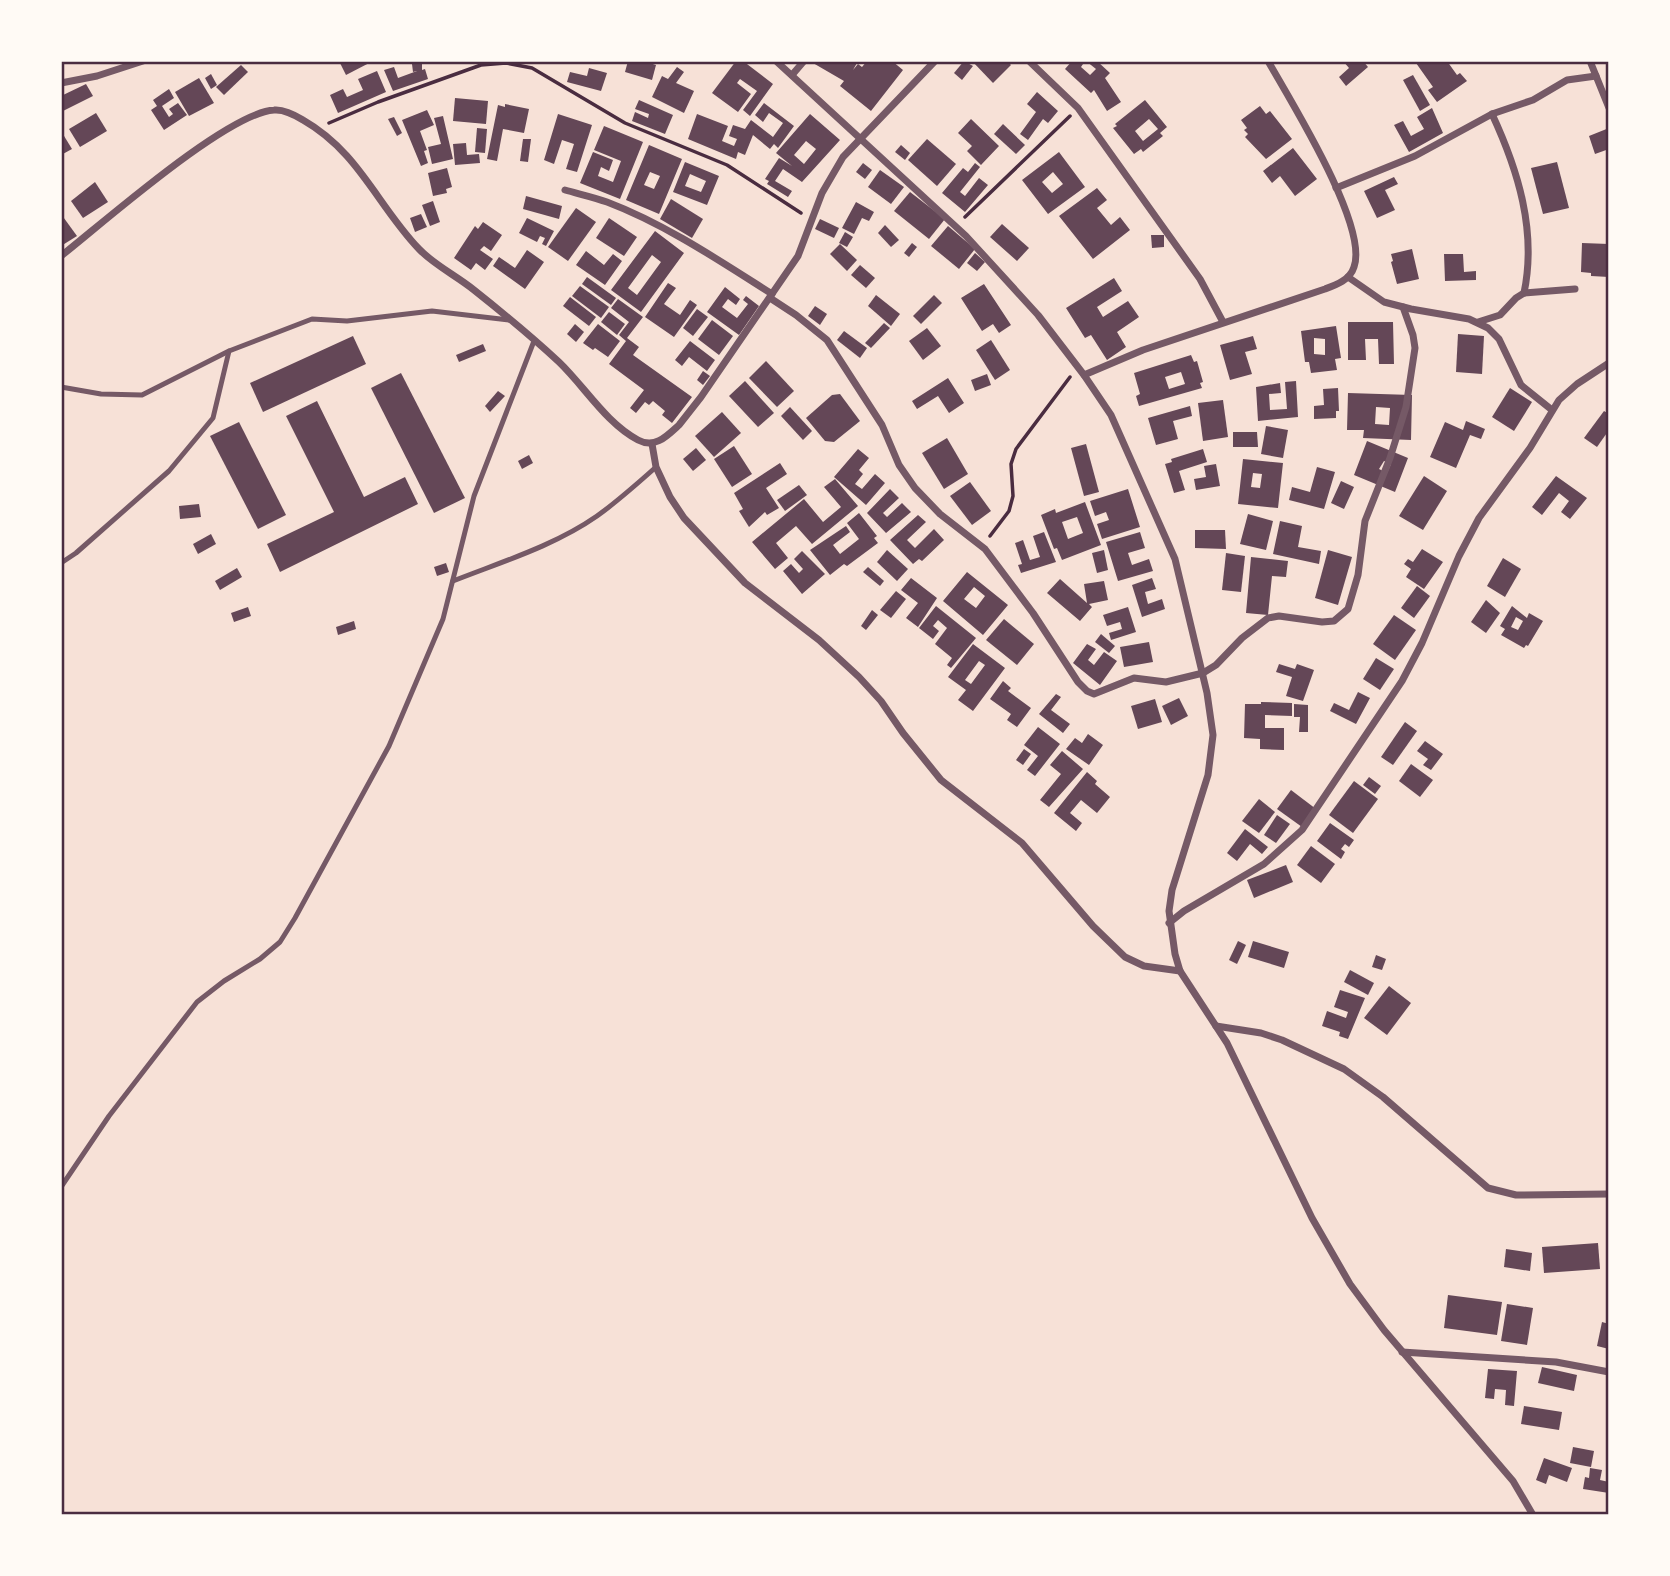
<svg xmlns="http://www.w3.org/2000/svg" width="1670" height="1576" font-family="'Fira Sans',sans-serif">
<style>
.building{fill:#644757;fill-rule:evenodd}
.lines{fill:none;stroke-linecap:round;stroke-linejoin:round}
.path{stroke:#4a2c40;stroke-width:3.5}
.service{stroke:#755966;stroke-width:5}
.minor{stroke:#755966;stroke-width:7}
.neatline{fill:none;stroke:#4a2c40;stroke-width:2.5}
</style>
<rect width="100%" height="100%" fill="#f7e1d7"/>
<g class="building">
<path d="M344 61H373L346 75 340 63Z"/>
<path d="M628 61H643L656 65 652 80 625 72Z"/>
<path d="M736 61H743L773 84 750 116 743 110 757 91 740 79 737 83 751 94 738 112 712 93Z"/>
<path d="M814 61H855L857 63 853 70 858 64 862 67 867 61H892L903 70 871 111 840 86 844 81 813 63Z"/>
<path d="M964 61 973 66 962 80 954 73Z"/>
<path d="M972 61H1007L1011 65 993 83Z"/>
<path d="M1072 61H1085L1081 67 1090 75 1096 69 1086 61H1097L1110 73 1105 78 1121 102 1107 111 1094 90 1091 93 1065 69Z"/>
<path d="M1343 61H1363L1368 67 1346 86 1339 77 1349 68Z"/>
<path d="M1418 61H1447L1457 75 1460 73 1467 81 1437 102 1428 90 1433 87 1416 63Z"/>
<path d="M422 63V70L425 69 428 79 393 91 384 70 394 67 398 78 417 71 413 72 412 64Z"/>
<path d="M241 65 248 72 224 95 216 87Z"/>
<path d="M677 67 684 72 676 83 694 91 684 113 652 97 662 76 668 79Z"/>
<path d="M589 68 607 73 601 91 567 82 570 72 587 76Z"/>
<path d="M377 71 386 92 338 113 330 95 343 89 347 97 363 90 358 79Z"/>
<path d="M211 74 217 85 211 89 205 78Z"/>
<path d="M1413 75 1430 105 1420 111 1403 80Z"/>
<path d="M199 78 214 103 189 116 175 92Z"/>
<path d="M86 84 93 96 61 112V96Z"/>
<path d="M169 89 174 98 162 106 169 117 173 114 169 109 178 103 187 115 164 130 151 110 157 106 153 100Z"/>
<path d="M1037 92 1058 111 1048 123 1043 119 1028 140 1020 134 1036 112 1027 104Z"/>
<path d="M455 98 488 101 486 124 453 121Z"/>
<path d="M639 100 673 115 665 134 632 121 635 112 648 118 649 114 635 109Z"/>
<path d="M1145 100 1167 127 1160 133 1163 136 1143 152 1141 149 1134 154 1113 128 1117 126 1115 124ZM1149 119 1158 129 1143 141 1135 131Z"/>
<path d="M764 103 794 126 778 148 774 144 770 149 753 135 745 155 738 152 736 159 688 139 697 114 728 126 722 141 734 146 737 139 729 136 733 125 745 129 751 120 773 137 783 123 769 113 763 122 755 115Z"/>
<path d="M505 104 529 109 524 133 503 129 497 161 487 159 498 105 505 107Z"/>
<path d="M1260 106 1266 114 1270 111 1292 139 1266 159 1245 137 1248 134 1244 130 1247 128 1241 120Z"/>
<path d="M1432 108 1443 133 1409 152 1394 125 1403 121 1411 136 1424 129 1417 117Z"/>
<path d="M427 110 434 125 420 131 427 150 424 151 428 163 421 166 402 120Z"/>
<path d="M96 113 107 131 80 147 69 129Z"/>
<path d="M558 114 592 125 577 172 566 169 574 144 562 140 554 164 544 160Z"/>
<path d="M810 114 840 140 802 182 783 169 775 181 792 191 788 197 767 184 769 181 765 179 779 158 792 166 776 153ZM806 141 816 149 804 164 794 155Z"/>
<path d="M443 116 453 159 432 164 428 147 441 144 434 118Z"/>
<path d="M394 117 402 133 397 136 388 119Z"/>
<path d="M971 119 999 146 981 165 967 151 972 146 958 133Z"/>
<path d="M1003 124 1025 145 1016 154 994 134Z"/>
<path d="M604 126 643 142 620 199 580 183 593 152 613 160 609 171 601 167 598 176 613 182 621 161 594 150Z"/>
<path d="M477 128 487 129 485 153 475 152Z"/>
<path d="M1609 128V149L1595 154 1589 136Z"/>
<path d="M61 131 72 149 61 155Z"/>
<path d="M523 139H531L528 162 520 161Z"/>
<path d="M927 139 956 164 937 186 908 160Z"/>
<path d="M466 143 467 155 479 154 480 163 455 165 453 144Z"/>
<path d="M649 145 682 159 659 214 626 200ZM650 172 660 176 654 189 644 185Z"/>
<path d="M901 145 910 153 905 160 895 152Z"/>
<path d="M1293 148 1317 179 1295 196 1280 176 1272 183 1263 171Z"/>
<path d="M1059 152 1085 187 1048 214 1022 180ZM1053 172 1063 184 1052 193 1042 182Z"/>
<path d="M685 162 719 176 707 205 673 192ZM690 174 706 181 701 192 685 186Z"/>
<path d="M1557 162 1569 208 1543 214 1531 168Z"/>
<path d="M863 163 872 170 865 179 856 172Z"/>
<path d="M975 163 980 167 960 192 965 196 979 178 988 185 965 212 942 193 963 168 968 172Z"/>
<path d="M447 168 452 187 446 189 447 193 433 196 428 173Z"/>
<path d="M880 170 904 187 891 204 868 187Z"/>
<path d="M1394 177 1398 184 1385 190 1395 210 1377 218 1364 191Z"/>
<path d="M95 182 108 202 83 218 71 201Z"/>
<path d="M1097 188 1107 200 1097 208 1111 225 1120 217 1130 230 1093 259 1059 216Z"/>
<path d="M910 192 945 219 929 239 894 211Z"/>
<path d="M526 196 562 206 559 219 523 209Z"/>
<path d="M671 199 703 219 692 238 660 219Z"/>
<path d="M433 201 440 222 430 226 422 205Z"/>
<path d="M856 202 874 212 869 221 862 218 854 234 842 228Z"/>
<path d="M576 208 596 222 568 261 548 247Z"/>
<path d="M61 214 77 236 61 246Z"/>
<path d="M421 214 427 227 415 232 410 218Z"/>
<path d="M527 218 554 231 546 246 542 244 545 238 540 236 537 242 519 233Z"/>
<path d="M609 218 637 237 624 256 596 238Z"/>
<path d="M820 219 839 228 834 238 815 229Z"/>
<path d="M483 222 502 235 491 251 484 246 480 250 493 259 485 270 476 263 471 270 454 258 475 226 478 229Z"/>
<path d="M1002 224 1029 248 1017 261 990 237Z"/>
<path d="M885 225 899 240 891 247 878 233Z"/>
<path d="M948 226 975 249 959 269 931 246Z"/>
<path d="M655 231 684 253 641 312 611 290ZM652 255 661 262 637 295 628 288Z"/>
<path d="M845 232 853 237 847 247 839 243Z"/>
<path d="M1151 235H1164V247L1152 248Z"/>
<path d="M912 243 917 247 909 257 904 253Z"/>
<path d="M1582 243 1609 244V277L1591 276V273L1581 272Z"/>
<path d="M840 244 857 260 847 271 830 254Z"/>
<path d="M1412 249 1419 279 1397 284 1391 262 1393 261 1391 254Z"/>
<path d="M527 250 544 262 525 289 493 266 499 257 515 268Z"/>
<path d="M586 251 604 265 613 254 622 261 605 285 576 265Z"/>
<path d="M975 253 985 262 977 271 967 263Z"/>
<path d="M1444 254H1463L1464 272 1476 271V280L1445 281Z"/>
<path d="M860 265 875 278 866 288 851 275Z"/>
<path d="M587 277 616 298 611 305 582 284Z"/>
<path d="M1114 278 1122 291 1097 307 1103 317 1128 301 1139 317 1117 332 1126 347 1107 360 1091 335 1085 338 1066 308Z"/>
<path d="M668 283 676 288 664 304 680 315 690 300 697 305 674 337 645 317Z"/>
<path d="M984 284 1011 325 999 333 993 324 982 331 961 298Z"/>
<path d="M580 286 609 307 601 318 572 296Z"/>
<path d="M725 287 740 299 736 305 728 299 722 307 737 318 748 304 743 300 746 296 759 306 739 335 707 312Z"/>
<path d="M876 295 900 314 891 326 868 306Z"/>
<path d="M934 295 942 303 921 324 913 316Z"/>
<path d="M570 297 596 317 589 326 563 306Z"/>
<path d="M618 299 643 317 627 338 639 347 633 355 692 397 672 423 662 415 665 411 653 401 649 405 645 402 636 413 630 408 644 390 609 364 626 341 619 335 629 322 611 308Z"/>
<path d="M815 306 827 314 820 325 808 316Z"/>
<path d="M697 309 708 317 693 336 683 328Z"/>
<path d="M609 312 625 324 617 335 601 322Z"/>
<path d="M712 320 733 336 719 355 698 339Z"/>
<path d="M1348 322H1393L1394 364H1379L1378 339H1365L1366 360H1348Z"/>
<path d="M884 323 890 328 871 348 865 343Z"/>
<path d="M575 324 584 332 576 342 567 334Z"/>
<path d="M598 324 620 341 608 357 595 348 593 350 583 343Z"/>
<path d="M1336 326 1341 358 1335 359 1337 370 1311 373 1309 362H1305L1301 331ZM1314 338 1325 339V355L1314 354Z"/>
<path d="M927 328 941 346 923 360 909 341Z"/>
<path d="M844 331 867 348 860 358 837 340Z"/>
<path d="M1458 334 1484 336 1482 374 1456 372Z"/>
<path d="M353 336 366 364 263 412 250 383Z"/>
<path d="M1253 336 1257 349 1245 352 1252 374 1230 380 1220 345Z"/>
<path d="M991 340 1010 370 995 380 976 350Z"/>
<path d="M690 341 715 360 707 371 689 357 682 366 675 360Z"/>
<path d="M483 344 486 351 459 362 456 355Z"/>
<path d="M1191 355 1194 362 1197 361 1203 382 1200 383 1202 388 1139 406 1136 396 1140 394 1134 373ZM1181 372 1185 384 1169 389 1165 377Z"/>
<path d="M766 361 794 391 777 407 749 378Z"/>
<path d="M703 371 710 376 703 385 697 380Z"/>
<path d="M401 373 465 498 434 513 371 388Z"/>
<path d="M987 374 991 385 975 391 971 380Z"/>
<path d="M948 378 964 403 949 413 938 396 917 409 912 401Z"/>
<path d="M745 381 774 413 758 427 729 396Z"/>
<path d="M1296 381 1298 417 1258 421 1256 387 1280 383 1281 393 1269 394 1270 410 1287 409 1285 382Z"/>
<path d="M1338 388 1339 411H1336V418L1314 419V406L1324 405 1323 389Z"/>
<path d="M1510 388 1532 402 1514 431 1492 417Z"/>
<path d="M498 391 505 396 490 412 485 406Z"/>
<path d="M1348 393 1412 395 1411 440 1363 438 1364 430H1347ZM1376 407 1390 408 1389 425 1375 424Z"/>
<path d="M840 394 860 421 834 442 825 441 806 418 832 395Z"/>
<path d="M1223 400 1228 437 1203 441 1198 403Z"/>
<path d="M317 401 364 497 405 477 418 504 280 572 267 544 334 512 286 416Z"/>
<path d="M1190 406 1192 416 1173 421 1178 439 1156 445 1148 418Z"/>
<path d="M790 407 812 431 803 440 781 416Z"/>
<path d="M1604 411 1609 414V430L1597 447 1584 438Z"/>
<path d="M722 412 741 433 714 457 695 436Z"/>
<path d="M1466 421 1485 429 1481 439 1470 435 1456 468 1430 457 1445 422 1463 430Z"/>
<path d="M239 422 286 515 258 529 210 436Z"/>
<path d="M1266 426 1288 430 1283 458 1261 454Z"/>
<path d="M1233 432H1257L1258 447H1233Z"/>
<path d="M947 438 968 474 944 489 922 453Z"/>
<path d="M1367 441 1408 458 1395 492 1354 475ZM1384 461 1391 464 1387 473 1379 469Z"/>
<path d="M1086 444 1099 492 1084 496 1071 448Z"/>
<path d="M734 446 752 474 732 487 714 459Z"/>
<path d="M696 448 706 460 693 471 683 459Z"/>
<path d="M858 449 869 458 859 470 863 474 855 484 862 489 875 474 885 483 866 505 834 477Z"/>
<path d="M1203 449 1207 462 1179 471 1185 490 1174 493 1165 464 1172 462 1171 459Z"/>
<path d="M529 455 533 463 522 469 518 461Z"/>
<path d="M1243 459 1283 463 1278 508 1238 504ZM1253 473 1262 474 1260 488 1251 487Z"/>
<path d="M780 463 787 474 766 488 779 508 767 515 765 512 749 527 739 511 743 509 734 493Z"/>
<path d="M1216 464 1220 486 1196 490 1194 479 1206 477 1204 466Z"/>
<path d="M1317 467 1335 472 1324 509 1289 500 1292 487 1310 492Z"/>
<path d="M1424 476 1447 491 1423 530 1399 516Z"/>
<path d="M1556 476 1587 498 1570 519 1561 512 1569 501 1559 493 1542 515 1532 507Z"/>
<path d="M835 479 858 506 812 544 796 526 776 543 788 558 775 569 752 542 804 499 823 522 841 507 824 487Z"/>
<path d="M1341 481 1354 487 1344 509 1331 503Z"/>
<path d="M970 482 991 511 972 525 950 496Z"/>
<path d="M799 485 807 495 785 511 777 500Z"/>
<path d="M890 489 899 498 883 513 887 517 902 503 911 512 886 533 867 513Z"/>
<path d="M1128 489 1140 527 1102 539 1097 524 1109 520 1106 512 1095 516 1090 501Z"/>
<path d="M1085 502 1101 545 1062 560 1057 548 1054 549 1041 515 1055 509 1056 513ZM1077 517 1083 533 1068 539 1062 522Z"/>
<path d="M199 504 201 517 180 519 179 506Z"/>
<path d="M859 513 877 536 874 538 878 543 847 566 844 564 830 575 810 550 846 526 850 532 833 545 840 554 859 539 847 523Z"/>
<path d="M1248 514 1273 521 1266 550 1240 544Z"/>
<path d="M918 515 926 522 907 540 915 548 934 529 944 540 922 561 919 559 913 564 890 540Z"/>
<path d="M1280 521 1302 526 1298 547 1321 551 1319 564 1273 554Z"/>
<path d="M1195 530H1225L1226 549 1195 548Z"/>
<path d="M1044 532 1056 562 1021 573 1018 565 1022 564 1015 543 1023 540 1030 560 1040 557 1033 536Z"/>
<path d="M1140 532 1145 548 1128 553 1132 565 1149 559 1153 571 1118 581 1106 542Z"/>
<path d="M211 534 216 544 198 554 193 544Z"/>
<path d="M1422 549 1443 562 1424 589 1406 577 1411 569 1404 564 1408 559 1413 562Z"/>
<path d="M887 550 908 569 897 581 877 562Z"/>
<path d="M1104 550 1108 570 1097 573 1092 553Z"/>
<path d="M1328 550 1352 557 1338 605 1315 598Z"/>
<path d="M802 551 825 574 802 594 783 571 791 564 799 573 803 569 794 559Z"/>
<path d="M1226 553 1245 556 1241 592 1222 590Z"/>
<path d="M1251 557 1288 561 1286 577 1272 576 1268 615 1246 613Z"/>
<path d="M1503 558 1521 569 1505 597 1487 586Z"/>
<path d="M446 563 449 572 437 576 434 567Z"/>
<path d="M868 567 884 581 880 586 863 572Z"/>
<path d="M237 568 242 577 220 590 215 581Z"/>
<path d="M967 572 1008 605 983 635 943 601ZM974 587 985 596 976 608 964 599Z"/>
<path d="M911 578 937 598 918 627 906 618 918 603 901 590Z"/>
<path d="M1152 578 1156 589 1145 592 1148 604 1162 599 1165 609 1142 617 1132 585Z"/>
<path d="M1060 579 1087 603 1084 584 1104 581 1108 600 1089 604 1092 607 1080 621 1047 593Z"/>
<path d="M1417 586 1430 596 1414 618 1401 608Z"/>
<path d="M896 591 906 599 891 618 880 610Z"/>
<path d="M1486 600 1500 613 1486 633 1471 622Z"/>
<path d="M936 606 976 638 951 668 947 665 952 658 935 644 947 628 938 620 933 626 939 631 933 639 919 628Z"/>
<path d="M1512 606 1527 618 1529 613 1543 621 1528 646 1526 645 1524 648 1501 635 1505 629 1500 626ZM1516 617 1523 621 1518 630 1511 627Z"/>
<path d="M248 607 251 616 234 622 231 613Z"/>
<path d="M1128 607 1136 632 1111 640 1109 633 1122 629 1120 622 1107 626 1103 615Z"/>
<path d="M872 610 878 615 866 630 861 626Z"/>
<path d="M1394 615 1416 630 1395 660 1373 644Z"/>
<path d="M1004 619 1034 644 1017 665 986 640Z"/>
<path d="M354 621 356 629 338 635 336 627Z"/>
<path d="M1101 634 1115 646 1109 653 1095 642Z"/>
<path d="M1149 642 1153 662 1124 667 1120 647Z"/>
<path d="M973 644 1005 668 973 711 958 700 966 690 948 677ZM979 661 985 665 971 684 965 680Z"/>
<path d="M1087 644 1096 649 1088 660 1094 665 1104 652 1117 661 1100 685 1073 663Z"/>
<path d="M1376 658 1394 669 1380 690 1363 679Z"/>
<path d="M1279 664 1295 669 1297 664 1314 670 1303 701 1286 696 1292 677 1276 672Z"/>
<path d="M1003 681 1011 688 1008 691 1031 708 1017 727 1007 720 1011 714 990 699Z"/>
<path d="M1358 692 1370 698 1356 724 1330 711 1334 703 1349 710Z"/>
<path d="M1056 694 1061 697 1051 710 1070 724 1063 733 1039 714Z"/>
<path d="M1179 698 1188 716 1171 725 1162 706Z"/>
<path d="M1155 699 1162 722 1138 729 1131 706Z"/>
<path d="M1261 702 1292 703V716L1265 715V728H1284V750L1260 749V739L1244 738 1245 704H1261Z"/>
<path d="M1294 704 1308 705V732H1299L1300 717H1294Z"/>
<path d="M1405 722 1417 731 1393 765 1381 757Z"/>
<path d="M1038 727 1060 744 1035 776 1027 770 1038 756 1024 745Z"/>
<path d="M1088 734 1103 745 1089 765 1066 749 1075 738 1082 743Z"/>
<path d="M1425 741 1443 754 1431 770 1423 765 1428 759 1417 751Z"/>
<path d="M1024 749 1031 754 1023 765 1016 760Z"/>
<path d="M1062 751 1083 769 1049 807 1040 800 1061 774 1050 765Z"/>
<path d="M1411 764 1433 780 1420 797 1399 781Z"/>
<path d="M1087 772 1097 781 1095 784 1110 797 1097 813 1081 800 1070 813 1082 823 1076 831 1054 813Z"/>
<path d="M1369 777 1381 786 1375 794 1363 785Z"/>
<path d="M1354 781 1378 799 1353 833 1329 815Z"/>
<path d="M1291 790 1316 809 1302 827 1277 809Z"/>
<path d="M1259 799 1275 812 1259 833 1242 821Z"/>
<path d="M1277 815 1290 824 1276 843 1264 835Z"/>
<path d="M1330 823 1354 840 1349 847 1345 844 1341 849 1345 852 1341 859 1317 841Z"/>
<path d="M1245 829 1268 847 1262 854 1250 844 1237 861 1227 853Z"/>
<path d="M1311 846 1335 864 1321 883 1297 865Z"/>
<path d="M1286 865 1293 882 1254 898 1247 880Z"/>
<path d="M1238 941 1246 945 1237 964 1229 960Z"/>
<path d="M1253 941 1289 952 1284 968 1248 957Z"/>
<path d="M1376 955 1386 959 1382 970 1372 967Z"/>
<path d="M1350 970 1374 983 1368 995 1344 982Z"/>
<path d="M1389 986 1411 1003 1387 1035 1364 1018Z"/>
<path d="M1340 990 1365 998 1348 1039 1339 1036 1340 1032 1322 1026 1327 1011 1346 1018 1348 1012 1334 1007Z"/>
<path d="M1598 1243 1600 1269 1544 1273 1542 1247Z"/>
<path d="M1506 1249 1532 1253 1530 1271 1504 1267Z"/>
<path d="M1448 1295 1502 1302 1497 1335 1444 1328Z"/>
<path d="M1507 1304 1533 1308 1527 1345 1501 1341Z"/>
<path d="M1602 1322 1609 1324V1349L1597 1346Z"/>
<path d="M1542 1367 1577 1375 1574 1391 1538 1383Z"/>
<path d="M1488 1369 1517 1371 1514 1406 1505 1405 1506 1390 1495 1389 1494 1399 1485 1398Z"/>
<path d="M1524 1406 1562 1412 1559 1430 1521 1424Z"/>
<path d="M1573 1447 1594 1451 1591 1467 1570 1463Z"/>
<path d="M1544 1458 1572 1468 1567 1482 1549 1475 1546 1484 1536 1480Z"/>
<path d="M1590 1468 1602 1470 1600 1480 1609 1482V1493L1583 1489 1585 1477 1589 1478Z"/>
</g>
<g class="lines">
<g class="path">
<path d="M329 123 378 102 481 65 506 63 532 68 625 123 727 165 801 213"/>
<path d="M965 217 1070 116"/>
<path d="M990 536 1009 511 1013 496 1011 464 1016 449 1070 377"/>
</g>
<g class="service">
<path d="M61 387 101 394 142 395 229 351"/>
<path d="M61 563 76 553 169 471 213 418 229 351 312 319 347 321 432 311 509 320"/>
<path d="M453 581C501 562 554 546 597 516 618 501 637 484 656 467"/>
<path d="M61 1187 109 1116 197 1002 224 981 260 959 280 942 295 918 389 746 443 619 474 496 534 341"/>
</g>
<g class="minor">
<path d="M776 61 966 236 1038 315 1084 375 1111 415 1175 559 1207 693 1213 735 1208 775 1172 890 1169 911 1175 954 1180 971 1227 1043 1312 1218 1350 1284 1384 1330 1513 1481 1533 1515"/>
<path d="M1029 61 1078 108 1200 279 1223 322"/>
<path d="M1590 61 1609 108"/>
<path d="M792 75 804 61"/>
<path d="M61 83 97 76 143 61"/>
<path d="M1492 114C1518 170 1537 231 1524 293"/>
<path d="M1336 188 1415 156 1492 114 1533 100 1567 80 1596 76"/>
<path d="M565 190C579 194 593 197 607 202 665 224 720 261 772 294"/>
<path d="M61 256C103 223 227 113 274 110 284 109 295 115 303 120 359 152 377 205 419 249 434 265 457 276 474 290 503 313 532 337 559 362 585 387 606 423 638 440 655 449 667 436 679 425L701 397 798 256 822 193 843 157 935 61"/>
<path d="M1348 277 1384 302 1411 309 1469 319 1488 328 1499 339 1521 385 1552 410"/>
<path d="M770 298 796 315 827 340 882 425 899 465 915 488 940 514 985 549 1033 613 1078 682 1087 691 1094 694 1134 678 1166 682 1203 673 1216 665 1242 638 1268 618 1279 616 1322 622 1334 621 1348 609 1358 575 1365 521 1390 458 1406 407 1415 348 1413 335 1403 307"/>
<path d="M1478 322 1500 315 1516 298 1524 293 1575 289"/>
<path d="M1084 375 1143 350 1325 289C1336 285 1350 280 1354 267 1369 226 1290 100 1268 61"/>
<path d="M652 444 656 467 670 497 684 518 745 583 819 640 859 677 881 701 903 733 941 780 1022 843 1093 926 1125 957 1144 966 1180 971"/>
<path d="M1169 923 1184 911 1264 864 1302 830 1402 681 1422 643 1459 556 1479 518 1530 448 1559 400 1577 384 1609 363"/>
<path d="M1216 1026 1261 1033 1282 1040 1344 1069 1383 1097 1488 1188 1516 1195 1609 1194"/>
<path d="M1402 1352 1556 1362 1609 1372"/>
</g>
</g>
<rect width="1670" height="1576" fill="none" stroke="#fffaf5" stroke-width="126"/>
<rect x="63" y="63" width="1544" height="1450" class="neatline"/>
</svg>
